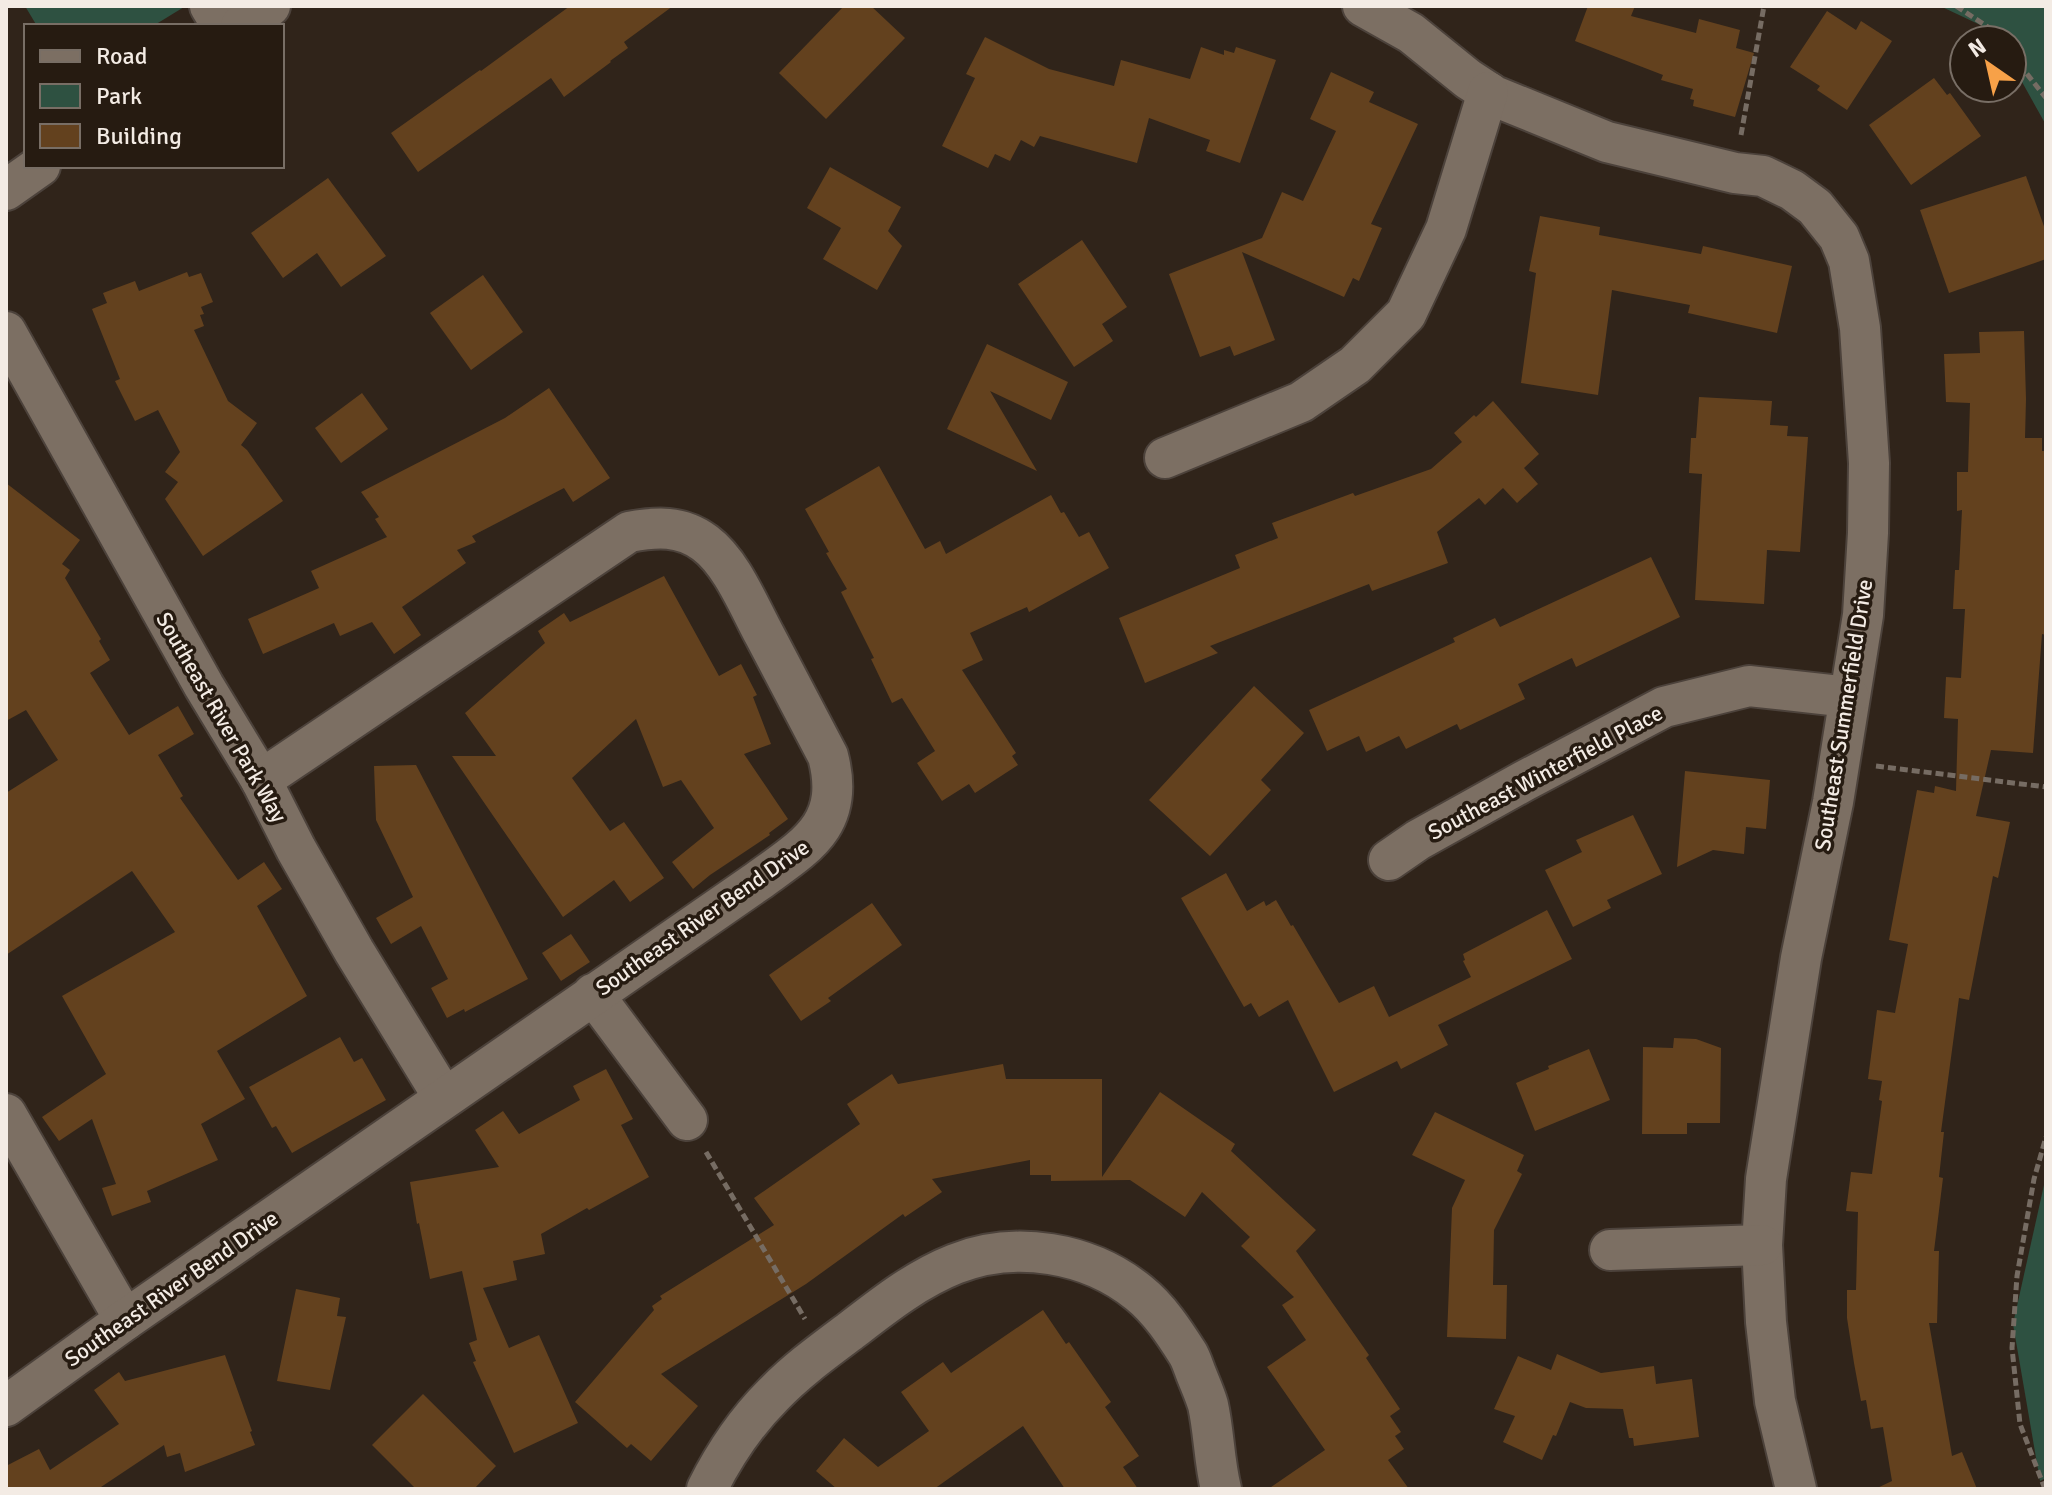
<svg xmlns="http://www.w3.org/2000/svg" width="2052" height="1495" font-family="Signika,sans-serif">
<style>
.green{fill:#2e5141}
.building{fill:#63411e}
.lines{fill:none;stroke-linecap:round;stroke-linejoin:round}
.minor-casing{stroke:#4c423b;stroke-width:44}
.path{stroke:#766c63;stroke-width:5;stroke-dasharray:8 4;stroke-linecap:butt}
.minor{stroke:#7c6f63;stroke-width:40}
.labels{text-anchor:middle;stroke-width:7;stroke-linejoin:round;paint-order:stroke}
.street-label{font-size:22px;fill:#f3ebe4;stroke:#261b11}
</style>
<rect width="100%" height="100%" fill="#30241a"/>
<g class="green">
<path d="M25 6H183L184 7 153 26H37Z"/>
<path d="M1940 6H2046V125L2012 64V40H1999L1993 31Z"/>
<path d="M2046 1176V1478L2040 1481 2013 1324Z"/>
</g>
<g class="building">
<path d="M570 6H673L624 42 628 48 610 61 611 62 564 97 551 78 418 172 391 133 480 70 481 71Z"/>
<path d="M844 6H871L905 38 826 119 779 73Z"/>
<path d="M1588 6H1635L1631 16 1696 33 1699 19 1740 30 1736 48 1754 53 1735 117 1693 106 1694 100 1690 99 1693 89 1661 80 1663 75 1575 41Z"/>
<path d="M1827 11 1856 30 1861 21 1892 41 1847 110 1817 90 1820 86 1790 67Z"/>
<path d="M985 37 1049 69 1114 86 1121 60 1190 79 1201 47 1224 55V50L1234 53 1236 47 1276 60 1240 163 1206 151 1210 140 1149 118 1137 163 1040 136 1034 147 1021 140 1010 161 995 154 988 168 942 146 975 78 966 74Z"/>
<path d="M1331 72 1374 92 1369 102 1418 124 1371 224 1382 228 1359 281 1353 278 1344 297 1242 252 1275 340 1234 356 1230 346 1200 357 1169 274 1262 238 1282 192 1303 201 1336 131 1310 119Z"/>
<path d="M1934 78 1947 95 1950 93 1981 136 1911 185 1869 125Z"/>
<path d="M830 167 901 207 888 231 902 246 877 290 823 259 841 228 807 208Z"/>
<path d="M2026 176 2046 232V259L1949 293 1920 210Z"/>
<path d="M328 178 386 256 341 287 317 253 283 278 251 233Z"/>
<path d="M1540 216 1600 227 1599 235 1701 254 1703 246 1792 266 1777 333 1688 313 1690 305 1612 290 1598 395 1521 383 1536 273 1529 271Z"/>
<path d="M1082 240 1127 307 1102 324 1113 341 1074 367 1018 284Z"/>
<path d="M187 272 189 277 201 273 213 302 201 307 204 314 200 315 204 326 194 330 228 401 257 423 241 445 247 450 283 501 203 556 165 499 178 482 165 472 180 452 158 410 135 421 115 381 120 379 92 309 107 303 103 293 135 281 139 291Z"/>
<path d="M483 275 523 332 471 370 430 313Z"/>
<path d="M2024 331 2026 399 2025 438H2042V451H2046V635L2042 634 2033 753 1991 750 1976 816 2010 822 1998 878 1993 876 1969 1000 1959 998 1941 1132H1944L1939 1177 1943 1178 1934 1251H1939L1937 1323H1929L1952 1456 1962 1452 1977 1489H1875L1892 1481 1883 1427 1871 1429 1866 1400 1861 1401 1854 1363 1847 1318V1290H1856L1858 1212 1846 1211 1851 1172 1872 1174 1882 1101 1879 1100 1882 1081 1868 1079 1877 1010 1895 1013 1908 944 1889 940 1917 790 1934 793 1935 786 1956 791 1958 719 1944 718 1946 677 1961 678 1965 609H1953L1955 570H1959L1962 510 1957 511V472H1968L1970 403 1946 402 1944 354 1980 353 1979 332Z"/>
<path d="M987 344 1068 382 1051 420 990 391 1037 471 947 429Z"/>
<path d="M549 388 610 478 573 502 564 488 472 536 476 542 457 550 466 563 402 607 421 635 394 654 372 622 340 636 334 623 263 654 248 619 319 588 311 571 387 537 375 519 379 517 361 492 505 418Z"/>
<path d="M362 393 388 429 341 463 315 428Z"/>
<path d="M1699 397 1772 401 1770 425 1788 426 1787 436 1808 437 1800 552 1767 550 1764 604 1695 600 1702 474 1689 473 1691 438H1696Z"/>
<path d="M1493 401 1539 454 1524 468 1538 484 1517 503 1503 488 1485 505 1479 498 1437 532 1448 563 1372 591 1369 584 1210 646 1218 653 1145 683 1119 618 1240 568 1235 555 1278 538 1272 523 1353 493 1355 496 1372 490 1431 469 1462 442 1454 433 1474 415 1476 417Z"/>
<path d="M879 466 925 549 940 541 946 554 1051 495 1061 513 1064 512 1079 537 1089 532 1109 568 1029 612 1027 607 970 633 983 660 962 670 1016 753 1012 756 1018 765 975 793 969 784 942 801 917 763 935 751 902 698 892 703 871 659 874 658 841 592 847 589 826 553 829 552 805 509Z"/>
<path d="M6 483 80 540 62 564 70 570 65 578 101 639 99 641 110 660 90 673 129 735 178 706 194 734 158 755 183 796 180 798 238 880 264 862 282 889 257 906 307 996 217 1051 245 1099 201 1124 218 1160 147 1191 151 1202 112 1216 102 1188 116 1184 92 1119 59 1141 42 1117 106 1074 62 996 175 932 132 871 6 955V793L58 760 26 710 6 721Z"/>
<path d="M1651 557 1680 617 1576 667 1572 658 1518 684 1525 699 1460 730 1457 724 1406 749 1399 736 1366 752 1359 736 1327 751 1309 710 1455 642 1453 638 1495 618 1500 627Z"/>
<path d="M664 576 719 676 741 664 757 695 753 697 771 744 744 754 788 819 769 833 770 835 710 875 693 889 672 862 714 828 681 780 663 787 636 719 572 778 610 831 624 822 664 878 630 902 614 880 563 917 452 756H496L465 713 545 643 538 631 564 613 570 622Z"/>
<path d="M1254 686 1304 733 1261 780 1271 790 1210 856 1149 800Z"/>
<path d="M416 765 528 979 465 1012 464 1009 447 1018 431 988 448 979 421 926 391 944 376 918 413 897 376 820 374 766Z"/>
<path d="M1685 771 1770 780 1766 829 1746 827 1744 854 1713 850 1677 867Z"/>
<path d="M1633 815 1662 874 1607 900 1611 908 1573 927 1545 870 1582 852 1576 840Z"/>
<path d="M1226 873 1247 911 1264 901 1266 906 1276 900 1291 926 1293 925 1339 1003 1374 986 1389 1017 1471 977 1463 961 1465 960 1463 954 1547 910 1572 959 1438 1025 1448 1045 1401 1069 1397 1061 1334 1092 1288 1000 1259 1017 1251 1003 1244 1007 1181 898Z"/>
<path d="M872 903 902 945 828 998 831 1001 801 1021 769 975Z"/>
<path d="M571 934 590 962 561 981 542 953Z"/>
<path d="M340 1037 354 1062 362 1058 386 1100 292 1153 276 1126 272 1128 249 1087Z"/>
<path d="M1674 1038 1696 1039 1721 1048 1720 1123H1687V1134H1642L1643 1047 1673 1048Z"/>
<path d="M1589 1049 1610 1100 1535 1131 1516 1083 1549 1069 1548 1066Z"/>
<path d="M1003 1064 1006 1079H1102V1177L1160 1092 1235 1144 1231 1151 1316 1230 1296 1251 1369 1355 1366 1358 1400 1409 1390 1416 1401 1432 1395 1436 1404 1449 1388 1460 1409 1489H1268L1325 1450 1267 1367 1306 1340 1282 1305 1294 1297 1241 1246 1250 1237 1202 1192 1185 1217 1130 1180 1051 1181V1175H1030V1160L932 1179 942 1192 905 1217 903 1214 806 1284 661 1374 698 1406 651 1461 631 1444 627 1448 575 1402 654 1310 652 1306 662 1299 660 1296 774 1225 754 1198 860 1124 847 1104 892 1074 898 1084Z"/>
<path d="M606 1069 633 1119 621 1125 649 1177 589 1210 587 1208 541 1234 545 1254 513 1261 517 1280 483 1288 509 1348 539 1335 578 1423 514 1453 473 1362 476 1361 469 1343 477 1340 462 1271 430 1279 419 1223 417 1224 410 1182 499 1167 475 1130 503 1111 519 1134 580 1100 573 1086Z"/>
<path d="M1435 1112 1524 1155 1517 1171 1522 1174 1494 1230 1493 1285H1507L1506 1339 1447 1337 1452 1208 1465 1180 1412 1155Z"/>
<path d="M296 1289 340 1298 337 1316 346 1317 330 1390 277 1381Z"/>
<path d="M1043 1310 1066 1344 1069 1342 1111 1402 1105 1407 1139 1456 1123 1467 1138 1489H1065L1023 1426 934 1489H837L816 1471 844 1438 878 1467 929 1431 901 1392 943 1362 951 1373Z"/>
<path d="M1557 1354 1601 1373 1654 1366 1656 1384 1692 1379 1699 1437 1634 1446 1633 1438H1629L1623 1409 1586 1408 1570 1402 1556 1436 1553 1435 1542 1460 1503 1442 1515 1416 1494 1409 1518 1356 1551 1370Z"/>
<path d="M225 1355 252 1431 250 1432 255 1445 185 1472 180 1453 167 1457 164 1445 98 1489H6V1466L39 1449 50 1470 119 1424 94 1390 119 1372 125 1381Z"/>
<path d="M423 1394 496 1466 474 1489H416L372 1445Z"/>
</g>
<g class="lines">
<defs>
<g id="minor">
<path d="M210 6 222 26"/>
<path d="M1363 6 1411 33 1468 79 1494 96 1607 142 1735 173 1763 176 1792 190 1815 207 1839 237 1849 261 1860 328 1869 463 1868 533 1863 615 1833 802 1801 958 1766 1179 1762 1245 1766 1322 1775 1401 1796 1489"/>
<path d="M241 26 270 6"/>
<path d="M6 190 40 166"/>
<path d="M6 332 204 686 261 780 296 849 354 951 444 1098"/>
<path d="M1165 458 1301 402 1355 365 1406 314 1446 229 1488 92"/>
<path d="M1389 860 1418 840 1524 781 1664 707 1749 686 1849 697"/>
<path d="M593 994 687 1120"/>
<path d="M6 1114 125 1320"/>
<path d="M1610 1250 1762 1245"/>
<path d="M6 1406 125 1320 758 881C806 846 846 825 828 756 807 716 786 676 765 636 749 607 732 563 705 543 681 525 656 527 629 532L261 780"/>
<path d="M707 1489C724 1455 746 1422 773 1395 797 1370 825 1350 853 1329 884 1305 917 1279 955 1264 1015 1240 1089 1252 1139 1293 1159 1309 1174 1332 1188 1354 1192 1361 1194 1369 1197 1376 1201 1386 1205 1395 1208 1405 1214 1432 1214 1461 1221 1489"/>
</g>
</defs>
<use href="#minor" class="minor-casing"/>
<g class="path">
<path d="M1956 6 1994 31 2001 40"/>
<path d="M2012 55 2046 98"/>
<path d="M1741 135 1764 6"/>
<path d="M1876 766 2046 787"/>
<path d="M706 1152 805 1319"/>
<path d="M2045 1489 2020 1424 2012 1348 2017 1276 2034 1179 2046 1137"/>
</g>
<use href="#minor" class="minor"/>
</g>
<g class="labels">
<g class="street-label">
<text transform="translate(1843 715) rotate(-81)" y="8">Southeast Summerfield Drive</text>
<text transform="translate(222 717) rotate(60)" y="8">Southeast River Park Way</text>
<text transform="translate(1545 772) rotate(-28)" y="8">Southeast Winterfield Place</text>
<text transform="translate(702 917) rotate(-35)" y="8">Southeast River Bend Drive</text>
<text transform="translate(171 1288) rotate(-35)" y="8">Southeast River Bend Drive</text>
</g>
</g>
<rect width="2052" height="1495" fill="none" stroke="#f3ebe4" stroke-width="16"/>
<rect x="24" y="24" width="260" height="144" fill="#261b11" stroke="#786e65" stroke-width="2"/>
<rect x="40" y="50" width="40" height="12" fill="#7c6f63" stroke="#786e65" stroke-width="2"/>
<text x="96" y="64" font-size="24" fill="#f3ebe4">Road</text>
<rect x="40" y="84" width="40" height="24" fill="#2e5141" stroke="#786e65" stroke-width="2"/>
<text x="96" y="104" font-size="24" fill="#f3ebe4">Park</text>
<rect x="40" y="124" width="40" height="24" fill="#63411e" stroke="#786e65" stroke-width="2"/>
<text x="96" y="144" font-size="24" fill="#f3ebe4">Building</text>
<g transform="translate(1988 64) rotate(326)"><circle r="38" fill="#261b11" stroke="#786e65" stroke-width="2"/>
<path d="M0-6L14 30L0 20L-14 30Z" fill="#f7a148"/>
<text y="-12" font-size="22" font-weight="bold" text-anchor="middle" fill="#f3ebe4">N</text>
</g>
</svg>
